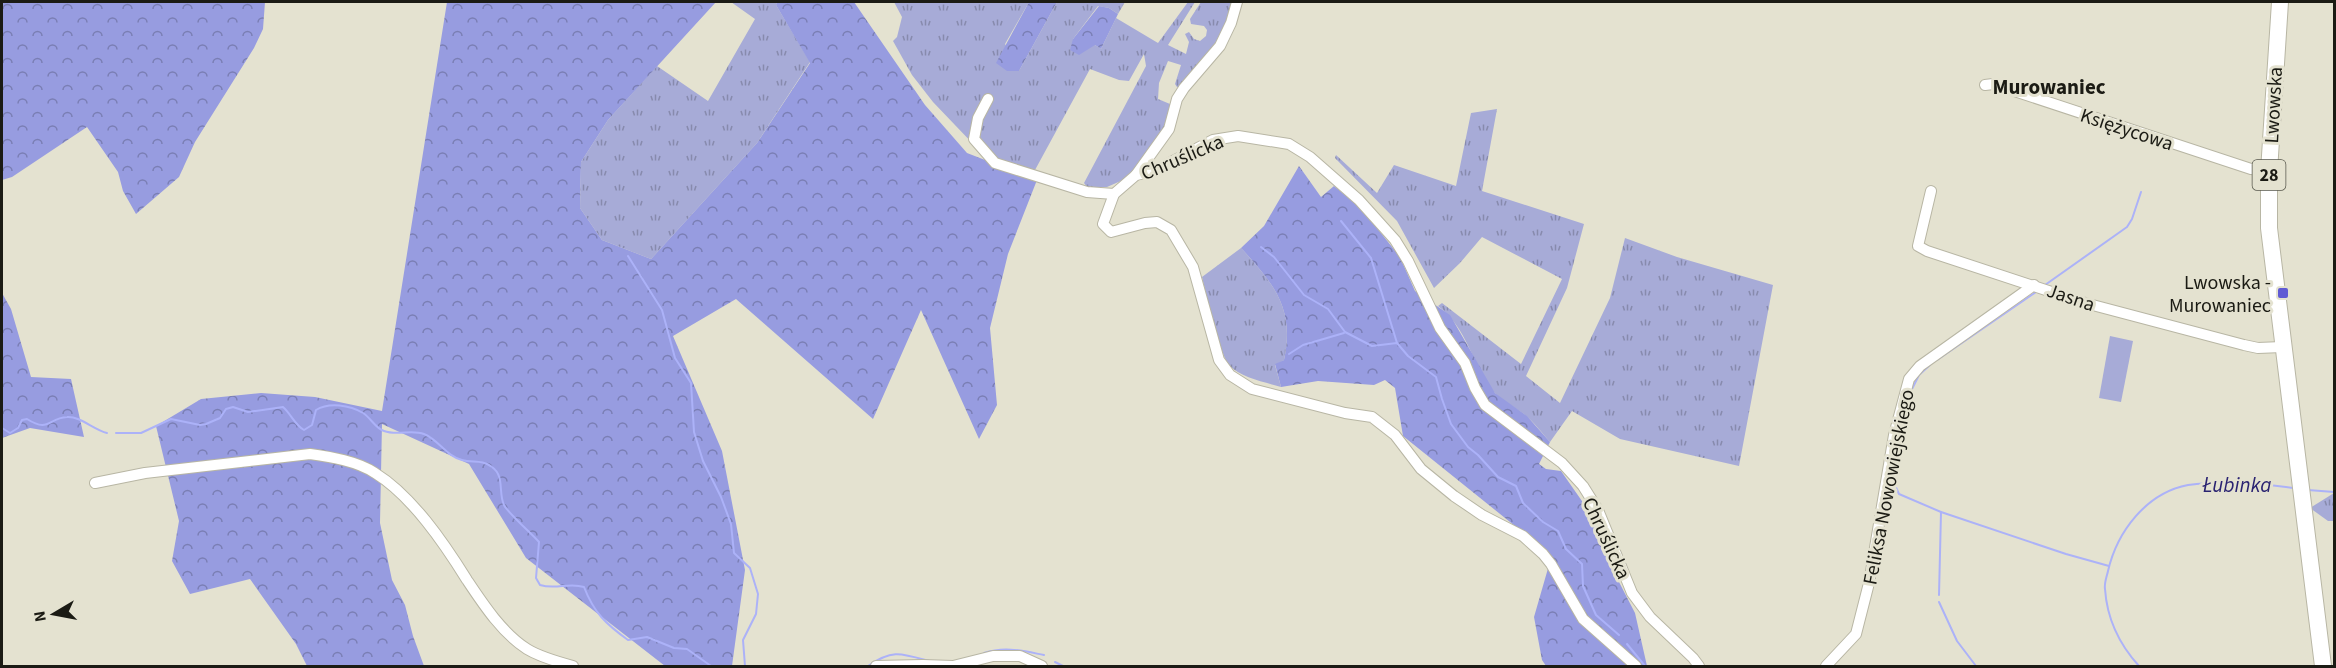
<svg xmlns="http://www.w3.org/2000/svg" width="2336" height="668" font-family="'Source Sans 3',sans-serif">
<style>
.grass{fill:url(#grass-tufts)}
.forest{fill:url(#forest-crowns)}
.garden{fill:#a7abd7}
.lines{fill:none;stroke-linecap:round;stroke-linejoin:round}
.stream{stroke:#acb2f8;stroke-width:2}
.minor-casing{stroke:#b8b6a4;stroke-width:12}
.primary-casing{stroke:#b8b6a4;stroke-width:18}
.minor{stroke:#fff;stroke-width:10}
.primary{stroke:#fff;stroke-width:16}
.poi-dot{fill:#605bd4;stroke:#e4e2d0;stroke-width:2}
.labels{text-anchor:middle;stroke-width:6;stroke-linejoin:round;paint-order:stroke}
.shield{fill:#e4e2d0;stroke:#57574c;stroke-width:1.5}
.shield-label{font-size:18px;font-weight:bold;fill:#1b1b14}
.street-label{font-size:20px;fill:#1b1b14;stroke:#e4e2d0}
.poi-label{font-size:20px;fill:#1b1b14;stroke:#e4e2d0;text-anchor:end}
.neighbourhood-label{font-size:21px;font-weight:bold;fill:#1b1b14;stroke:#e4e2d0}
.water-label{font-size:21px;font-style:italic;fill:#2a2371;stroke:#e4e2d0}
</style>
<defs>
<pattern id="grass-tufts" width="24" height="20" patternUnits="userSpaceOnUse" patternTransform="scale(1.5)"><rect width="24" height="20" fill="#a7abd7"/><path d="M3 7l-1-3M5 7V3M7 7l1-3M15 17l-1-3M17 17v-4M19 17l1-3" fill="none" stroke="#878aad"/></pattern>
<pattern id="forest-crowns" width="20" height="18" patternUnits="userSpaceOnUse" patternTransform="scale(1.5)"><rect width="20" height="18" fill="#979ce0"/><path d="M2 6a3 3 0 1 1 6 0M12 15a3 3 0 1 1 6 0" fill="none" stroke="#7a7eb4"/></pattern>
</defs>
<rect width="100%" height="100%" fill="#e4e2d0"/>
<g class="grass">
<path d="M731 2H777L776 5 810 62 757 143 651 259 602 240 580 208 581 162 608 120 657 66 708 101 755 19Z"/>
<path d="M894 2H1029L1005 44 1019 71 1057 2H1125L1118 14 1109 8 1098 6 1073 39 1095 45 1101 49 1116 18 1158 43 1188 2H1195L1168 45 1186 54 1189 42 1185 34 1189 32 1194 39 1200 41 1206 36 1207 30 1204 26 1191 24 1190 19 1201 2H1233C1223 39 1205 57 1182 87H1177L1175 84 1181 65 1168 61 1159 83 1158 99 1170 104 1168 123 1149 154 1123 180 1107 187H1087L1084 183 1146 66 1144 54 1129 81 1119 80 1090 69 1035 170 1001 161 976 147 933 102 912 75 893 41 897 37 902 17Z"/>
<path d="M1497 109 1482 191 1584 224 1567 288 1526 376 1560 403 1610 298 1625 238 1677 257 1773 285 1739 466 1620 439 1572 411 1550 442C1542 433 1534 422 1524 414 1515 407 1502 401 1494 392 1472 365 1467 327 1438 306L1442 303 1521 364 1562 279 1482 237 1460 263 1434 288 1397 221 1335 158 1336 155 1377 193 1394 165 1456 186 1471 113Z"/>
<path d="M1241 248C1274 284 1295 309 1284 360L1275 365 1281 387C1265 382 1241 378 1229 365 1220 355 1206 294 1202 277Z"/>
<path d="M2334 493V521H2328L2310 508Z"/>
</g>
<g class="forest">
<path d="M2 2H265L263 29 254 48 195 142 179 177 136 214 123 191 118 172 87 127 12 177 2 180Z"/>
<path d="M447 2H716L608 120 581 162 580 208 602 240 651 259 757 143 810 63 776 5 777 2H854L925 105 967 153 1037 180 1008 254 990 328 997 405 979 439 921 310 873 419 736 299 673 336 722 451 745 570 732 666H665L526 558 469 464 382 424 380 523 392 580 405 605 413 636 424 666H307L296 644 250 579 190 594 172 561 179 521 156 426 201 399 261 393 315 397 382 411Z"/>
<path d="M1029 2H1057L1019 71H1007L996 63Z"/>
<path d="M1099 6 1109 8 1118 14 1101 49 1095 45 1079 55 1070 50 1073 39Z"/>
<path d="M1299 166 1321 197 1334 186 1361 208 1400 257 1415 291 1450 315 1495 393 1527 416 1550 442 1539 464 1546 469 1561 471 1598 524 1619 582 1635 613 1647 666H1546L1542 660 1534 617 1551 558 1515 526 1403 436 1395 388 1385 380 1374 385 1318 381 1281 387 1275 364 1284 360C1295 309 1274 284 1241 248L1264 226Z"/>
<path d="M2 293 11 309 31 377 71 379 84 437 30 428 2 438Z"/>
</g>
<path class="garden" d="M2110 336 2133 341 2121 402 2099 398Z"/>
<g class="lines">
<g class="stream">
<path d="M1341 221 1371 258 1397 343"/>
<path d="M1261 247 1274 257 1304 295 1328 309 1345 332 1372 346 1397 343 1408 356 1436 377 1442 399 1451 424 1468 447 1478 455 1498 477 1516 486 1523 503 1543 522 1558 531 1566 549 1582 564 1583 586 1596 615 1619 635"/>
<path d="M628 256 662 310 675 358 691 383 694 432 703 461 721 497 731 524 734 553 750 568 758 594 756 614 743 640 745 666"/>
<path d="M2045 285 2127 227 2132 219 2141 192"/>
<path d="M1289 354 1303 345 1344 333"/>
<path d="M1937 360 2036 292"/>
<path d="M1930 365 1919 375 1912 389 1895 471 1894 483 1899 494 1941 512 2066 554 2109 566"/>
<path d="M2 428 10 433 18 428 22 420 27 419C49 433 48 418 67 417 80 416 94 430 107 433"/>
<path d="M116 433H141L171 419 200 425 206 424 220 418 226 409 233 407 248 412 283 407C291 414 295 425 304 430L312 425 316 410C329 402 350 405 363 413 371 418 375 428 384 431 398 436 411 429 424 434 439 440 446 456 462 460 473 463 482 459 492 467 505 476 498 493 504 505 507 512 532 534 539 542L536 578 540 585C556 590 569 582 584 587 594 613 606 624 628 640L647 637 674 648 687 649 711 666"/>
<path d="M2308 490 2334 492"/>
<path d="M1939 595 1941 512"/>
<path d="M1939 602 1957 641 1976 666"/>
<path d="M1627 644 1645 666"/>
<path d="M984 653C1005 646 1023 651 1044 655"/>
<path d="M1055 662 1063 666"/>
<path d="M868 666C892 649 901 653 929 661"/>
<path d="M2139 666C2119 644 2107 619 2105 589 2104 583 2107 576 2108 571 2117 532 2146 493 2188 485 2222 480 2259 483 2293 488"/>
</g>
<defs>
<g id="minor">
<path d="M1985 85 1993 84 2251 169 2269 171"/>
<path d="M988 99 978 118 974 139 995 163 1087 192 1114 194"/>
<path d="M1136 175 1169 129 1177 99 1184 88 1220 46 1231 23 1237 2"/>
<path d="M1931 191 1918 246 1927 251 2085 303 2244 345 2258 348 2282 347"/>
<path d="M95 483 145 473 310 454C331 457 357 461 375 473 412 496 444 543 467 580 483 604 502 633 527 649 540 657 558 662 573 666"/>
<path d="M876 666 923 665 953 666 993 656H1020L1042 666"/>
<path d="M1636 666 1583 619 1551 564 1543 554 1523 536 1482 515 1454 496 1421 469 1395 435 1372 417 1345 413 1252 389 1230 375 1219 360 1193 267 1171 230 1157 222 1145 223 1111 232 1103 224 1114 194 1136 175 1154 171 1213 140 1238 136 1289 144 1310 157 1359 200 1395 240 1408 261 1440 328 1465 363 1475 388 1485 405 1562 463 1583 486 1598 510 1632 593 1650 617 1693 658 1699 666"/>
<path d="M1826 666 1856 634 1869 583 1894 435 1909 379 1920 366 2034 285"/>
</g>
<path id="primary" d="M2280 2 2269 171V228L2323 666"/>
</defs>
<use href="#minor" class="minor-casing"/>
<use href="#primary" class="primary-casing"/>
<use href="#minor" class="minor"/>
<use href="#primary" class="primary"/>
</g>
<rect class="poi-dot" x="2277" y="287" width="12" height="12" rx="3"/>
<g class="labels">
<rect class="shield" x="2252.5" y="160" width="33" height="30" rx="4.5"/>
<g class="shield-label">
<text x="2269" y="181">28</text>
</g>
<g class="street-label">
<text transform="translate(2273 105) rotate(-87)" y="7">Lwowska</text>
<text transform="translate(2127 129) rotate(18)" y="7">Księżycowa</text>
<text transform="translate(1182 157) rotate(-23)" y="7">Chruślicka</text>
<text transform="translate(2071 297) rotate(19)" y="7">Jasna</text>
<text transform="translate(1888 487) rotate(-79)" y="7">Feliksa Nowowiejskiego</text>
<text transform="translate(1607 538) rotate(65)" y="7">Chruślicka</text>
</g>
<g class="poi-label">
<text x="2271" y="289">Lwowska -<tspan x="2271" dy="23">Murowaniec</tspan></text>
</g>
<g class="neighbourhood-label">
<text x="2049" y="94">Murowaniec</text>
</g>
<g class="water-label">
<text x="2237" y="492">Łubinka</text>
</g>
</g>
<rect width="2336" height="668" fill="none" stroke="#1b1b14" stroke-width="6"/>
<g transform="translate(54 614) rotate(260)" stroke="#e4e2d0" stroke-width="4.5" paint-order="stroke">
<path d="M0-4.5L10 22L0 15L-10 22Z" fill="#1b1b14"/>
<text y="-9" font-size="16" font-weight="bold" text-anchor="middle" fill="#1b1b14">N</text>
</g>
</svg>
